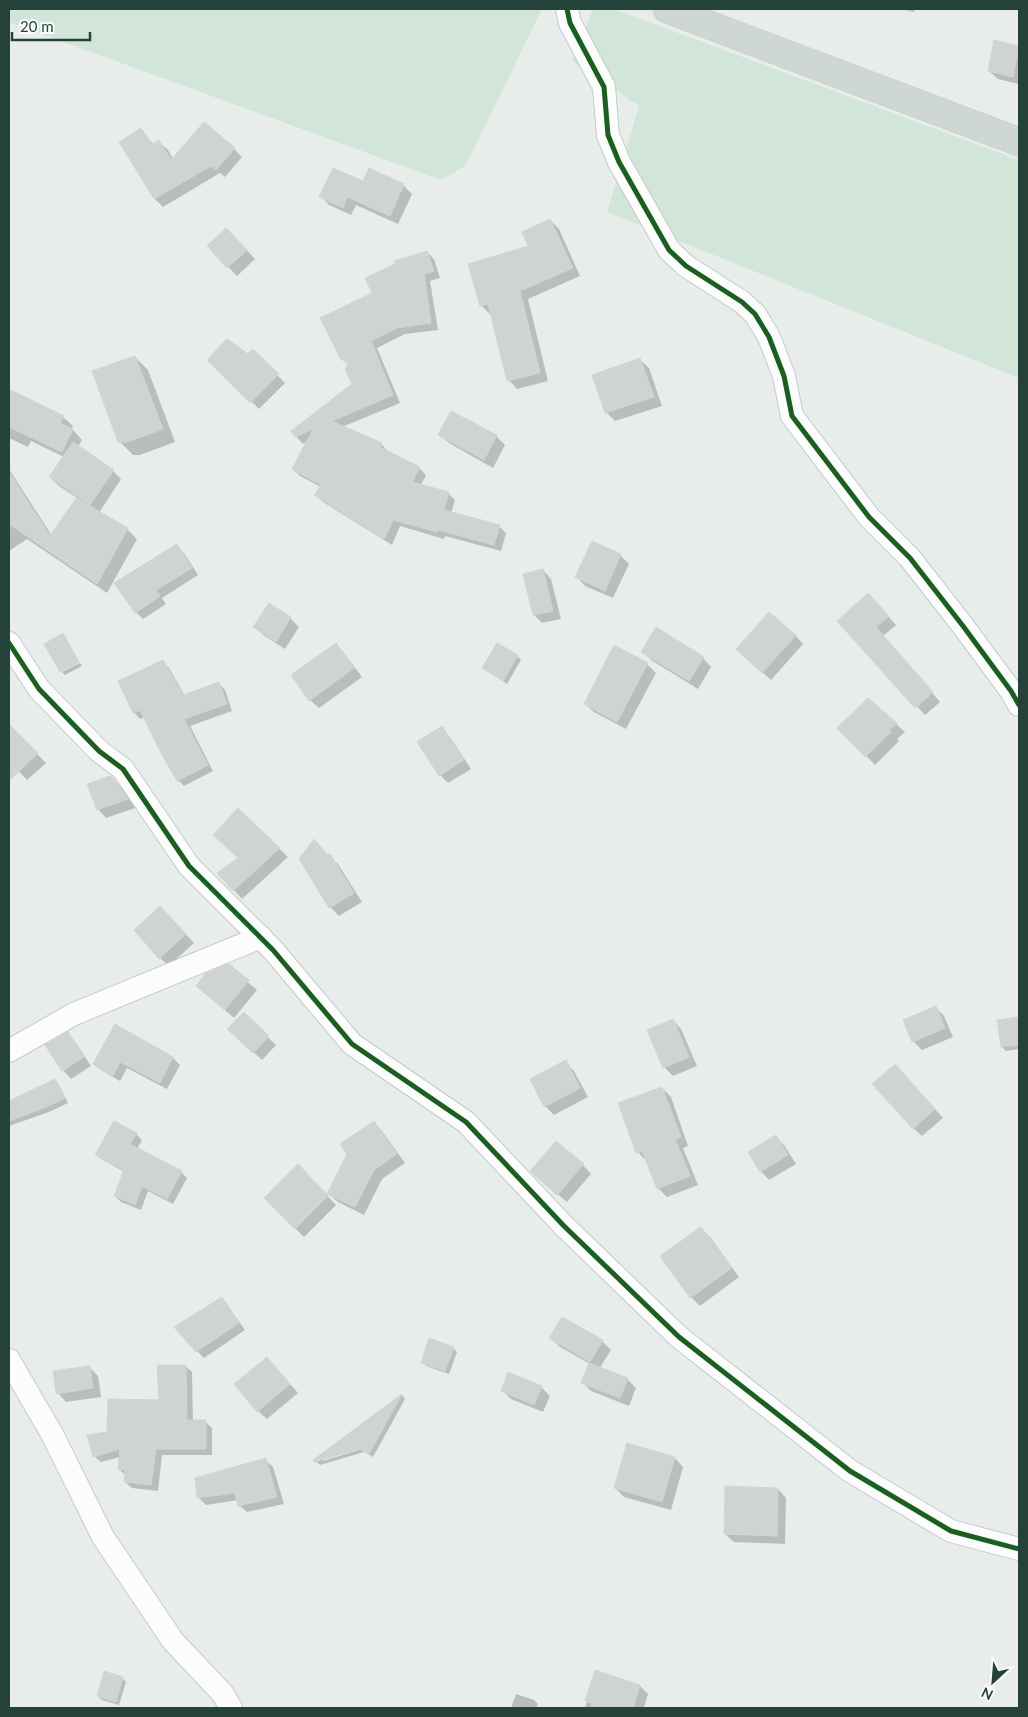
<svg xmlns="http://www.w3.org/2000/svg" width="1028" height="1717" font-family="Lato,sans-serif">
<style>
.green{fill:#d1e6d8}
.shadow{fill:#0003;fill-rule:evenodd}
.building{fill:#cfd4d2;stroke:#d1d6d4}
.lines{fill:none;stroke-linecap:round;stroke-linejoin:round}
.street-casing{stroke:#c5cac8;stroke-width:24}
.primary-casing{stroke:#c3ccc9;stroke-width:29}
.street{stroke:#fcfcfc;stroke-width:22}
.primary{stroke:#cfd7d5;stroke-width:28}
.cycleway-casing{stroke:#f7fbf9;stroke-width:8}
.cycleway{stroke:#1b5e20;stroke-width:5}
</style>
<rect width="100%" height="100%" fill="#e8edeb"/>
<g class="green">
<path d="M9 9H542L466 165 441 180 9 22Z"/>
<path d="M593 9H614L1019 160V378L607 212 639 106 572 61Z"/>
</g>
<g class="shadow">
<path d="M900 9H915L914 12Z"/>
<path d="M995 41 1019 47V84L998 79 989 71Z"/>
<path d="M141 130 154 145 159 142 168 150 173 159 234 149 242 157 225 177 220 173 163 207 155 199Z"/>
<path d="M363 183 403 185 412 194 398 224 356 205 351 215 329 205 321 196Z"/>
<path d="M550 220 559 229 580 276 528 299 548 381 517 389 509 380 492 313 490 314 481 305Z"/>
<path d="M235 238 255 259 237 276 208 246Z"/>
<path d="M427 252 434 259 440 278 430 281 438 330 405 334 377 348 400 403 342 427 381 444 388 451 419 468 426 475 421 485 448 493 455 500 451 513 499 526 506 533 501 551 445 536 444 539 400 526 392 545 323 502 316 495 321 487 300 476 293 469 308 441 303 444 296 436 354 384 349 365 341 358 374 294Z"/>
<path d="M253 351 285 383 259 409 209 360 248 356Z"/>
<path d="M135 357 148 370 175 442 140 455H133L120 442Z"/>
<path d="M640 360 649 368 662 406 615 421 607 413 594 376Z"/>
<path d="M9 391 63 417 73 426 72 429 82 440 78 447 113 471 121 479 99 513 127 529 137 539 107 593 27 539 9 551V469L52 536 82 501 59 486 50 477 64 457 31 441 28 447 9 438Z"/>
<path d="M440 435 496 436 505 445 493 468 449 443Z"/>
<path d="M177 546 184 553 198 575 162 598 166 604 143 619 136 612 116 583Z"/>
<path d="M620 555 629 564 613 598 585 586 577 577Z"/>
<path d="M543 570 551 579 561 619 542 623 534 615Z"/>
<path d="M876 603 896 625 883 636 940 702 925 715 839 621Z"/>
<path d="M269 604 290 618 299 627 285 649 263 635 255 627Z"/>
<path d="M795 635 803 644 771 680 746 658Z"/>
<path d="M336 644 344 653 362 677 319 708 310 700Z"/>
<path d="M643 651 703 658 711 667 698 689 651 660Z"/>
<path d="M517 656 521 660 507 684 483 668Z"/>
<path d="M163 662 169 668 185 696 218 683 225 690 232 711 190 726 213 771 184 786 178 780 145 717 140 719 134 712Z"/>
<path d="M80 663 82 666 65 675 62 672Z"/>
<path d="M647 664 656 673 626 729 594 712 585 704Z"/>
<path d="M868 699 905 732 897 739 899 741 875 765 839 728Z"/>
<path d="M442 728 450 737 471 769 448 783 440 775Z"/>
<path d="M15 731 46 763 27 780 9 761V737Z"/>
<path d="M113 779 122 788 135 808 106 818 98 809Z"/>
<path d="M239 810 288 857 242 899 234 890 240 858Z"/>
<path d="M328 856H329L338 864 362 902 339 916 330 907Z"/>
<path d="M169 916 194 943 169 966 160 958Z"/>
<path d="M229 966 257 990 234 1018 197 986Z"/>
<path d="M935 1007 944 1016 953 1037 922 1050 913 1041Z"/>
<path d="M244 1014 276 1045 262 1060 229 1029Z"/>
<path d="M1019 1018V1049L1006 1051 1002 1047 998 1021Z"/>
<path d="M673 1020 681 1029 697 1066 673 1076 664 1067Z"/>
<path d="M115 1026 173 1058 180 1065 167 1089 127 1068 120 1081 101 1070 94 1064Z"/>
<path d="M68 1034 76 1043 91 1066 71 1079 63 1070Z"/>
<path d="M565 1062 574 1071 588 1097 554 1115 545 1106Z"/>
<path d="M903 1074 943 1118 922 1136 913 1128Z"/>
<path d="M55 1081 59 1085 68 1103 49 1112 9 1126V1100L11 1102Z"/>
<path d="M662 1088 671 1097 688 1146 683 1148 698 1185 667 1197 658 1188 646 1161 638 1152Z"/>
<path d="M373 1122 382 1131 405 1163 382 1179 364 1215 338 1202 329 1194Z"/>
<path d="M136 1134 142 1140 137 1149 181 1172 187 1178 173 1204 148 1191 141 1210 121 1202 115 1196 125 1172 103 1160 97 1154Z"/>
<path d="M775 1137 784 1145 796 1164 769 1180 761 1171Z"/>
<path d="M583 1165 591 1174 567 1202 540 1179Z"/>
<path d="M298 1166 336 1205 304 1237 265 1198Z"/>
<path d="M701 1228 710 1237 739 1277 700 1306 691 1297Z"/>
<path d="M222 1299 228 1306 245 1330 204 1358 197 1351Z"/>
<path d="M551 1338 602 1341 611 1350 599 1369 627 1379 636 1388 629 1406 591 1391 583 1383 590 1364 560 1347Z"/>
<path d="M453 1348 457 1352 449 1374 426 1366 422 1362Z"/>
<path d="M185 1366 192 1372 193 1421H205L212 1428V1455H162L158 1491 132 1488 125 1482 126 1476 119 1469 120 1457 101 1462 94 1456 108 1433 160 1402Z"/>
<path d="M89 1367 98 1376 101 1397 66 1402 58 1393Z"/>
<path d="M275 1367 298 1393 267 1419 258 1411Z"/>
<path d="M541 1387 550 1396 543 1412 511 1399 502 1390Z"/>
<path d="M402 1395 405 1399 373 1457 364 1452 320 1465 315 1461ZM364 1446 365 1448 323 1461 326 1457Z"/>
<path d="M627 1444 675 1458 683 1467 671 1510 624 1497 615 1488Z"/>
<path d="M265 1460 273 1467 284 1504 247 1512 239 1505 238 1500 206 1505 198 1497Z"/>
<path d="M778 1489 786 1498 785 1544 734 1542 725 1534Z"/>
<path d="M595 1672 640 1686 648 1694 644 1708H585Z"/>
<path d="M122 1678 126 1682 119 1705 102 1700 98 1696Z"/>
<path d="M516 1694 534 1700 538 1704 536 1708H511Z"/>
</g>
<g class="building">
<path d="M994 40 1019 46 1013 77 988 71Z"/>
<path d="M204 122 235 148 216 170 211 166 154 199 119 142 141 128 152 145 159 140 171 160Z"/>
<path d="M333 168 363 181 369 168 404 184 390 216 347 197 343 208 319 197Z"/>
<path d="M550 219 573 268 520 291 540 373 507 381 488 304 480 306 468 264 528 246 522 232Z"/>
<path d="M226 228 247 250 227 268 207 246Z"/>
<path d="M427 251 434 271 424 274 431 323 397 328 371 341 393 395 332 421 382 443 380 447 420 467 412 482 449 492 444 510 500 525 494 545 438 530 437 532 393 520 384 539 314 495 321 485 292 469 313 429 295 437 291 431 352 384 345 369 348 364 340 358 320 318 372 293 365 278 395 264 394 261Z"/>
<path d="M227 339 248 354 253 349 279 374 250 403 207 360Z"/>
<path d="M135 356 163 429 127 442H118L92 371Z"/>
<path d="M640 358 654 397 605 413 592 375Z"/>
<path d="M9 389 64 416 60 423 73 429 62 452 9 427Z"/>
<path d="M451 411 497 435 484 460 438 435Z"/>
<path d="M73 442 114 470 90 505 49 477Z"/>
<path d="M9 472 50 536 76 498 128 528 97 584 9 524Z"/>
<path d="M592 541 621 554 605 591 575 577Z"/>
<path d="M177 544 192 568 156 590 160 596 135 613 114 583Z"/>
<path d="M543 569 553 611 533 615 523 574Z"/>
<path d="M868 593 889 616 876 627 933 692 915 708 837 621Z"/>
<path d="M269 603 291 617 276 642 253 627Z"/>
<path d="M769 612 796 635 762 673 736 649Z"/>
<path d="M656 627 704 657 689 681 641 652Z"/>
<path d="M63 633 79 662 60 672 44 644Z"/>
<path d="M336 643 354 668 309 701 291 675Z"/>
<path d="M497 643 518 655 503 681 482 668Z"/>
<path d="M614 645 648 663 617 722 584 704Z"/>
<path d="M163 660 183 695 219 682 227 704 184 719 208 765 177 781 161 753 140 710 133 713 118 681Z"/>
<path d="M868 698 897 723 889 730 891 732 865 757 837 728Z"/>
<path d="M9 724 38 753 9 781Z"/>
<path d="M442 726 464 760 439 776 417 742Z"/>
<path d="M110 776 113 778 128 799 97 810 87 784Z"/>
<path d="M238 808 280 848 233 891 217 873 238 858 213 835Z"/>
<path d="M314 839 328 855 330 854 354 893 329 908 299 859Z"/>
<path d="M160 906 186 934 159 959 134 930Z"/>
<path d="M229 964 249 980 225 1010 196 986 205 974Z"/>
<path d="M936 1006 945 1028 912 1042 903 1020Z"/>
<path d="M244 1012 269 1036 253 1053 227 1029Z"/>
<path d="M1019 1017V1045L1001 1047 997 1020Z"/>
<path d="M673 1019 689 1057 663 1068 647 1030Z"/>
<path d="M115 1024 173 1057 160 1083 120 1062 113 1076 93 1064Z"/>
<path d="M68 1032 84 1057 62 1071 45 1045Z"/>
<path d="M566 1060 580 1088 544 1107 530 1079Z"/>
<path d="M895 1064 935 1109 913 1129 872 1084Z"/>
<path d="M55 1079 65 1098 44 1108 9 1121V1101Z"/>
<path d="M662 1087 681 1137 675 1139 690 1176 657 1189 642 1151 636 1153 618 1103Z"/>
<path d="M114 1121 137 1133 130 1144 182 1171 167 1199 142 1186 135 1205 114 1196 124 1170 95 1155Z"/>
<path d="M374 1121 397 1154 374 1170 355 1207 327 1194 347 1154 340 1144Z"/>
<path d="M776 1135 788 1155 760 1172 748 1152Z"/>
<path d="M556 1141 584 1164 557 1195 530 1171Z"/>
<path d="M298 1164 328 1196 295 1229 264 1198Z"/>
<path d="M701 1227 732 1268 690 1298 660 1256Z"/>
<path d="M222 1297 239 1323 196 1352 174 1327Z"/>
<path d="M562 1317 603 1340 590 1362 549 1338Z"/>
<path d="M429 1338 454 1347 445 1371 421 1363Z"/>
<path d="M267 1357 290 1384 257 1412 234 1384Z"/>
<path d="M589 1363 628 1378 620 1398 581 1383Z"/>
<path d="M157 1365H186L187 1420H206V1449H156L151 1485 124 1482 125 1470 118 1469 120 1449 93 1457 87 1435 107 1432 108 1399 159 1400Z"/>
<path d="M90 1366 93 1388 56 1394 53 1371Z"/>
<path d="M508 1372 542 1386 534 1405 501 1391Z"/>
<path d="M402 1394 369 1454 359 1449 314 1462 313 1460Z"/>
<path d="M627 1443 675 1457 662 1502 614 1488Z"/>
<path d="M266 1458 277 1497 238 1506 235 1493 197 1498 195 1478Z"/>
<path d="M725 1486 778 1488 777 1536 724 1534Z"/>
<path d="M595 1670 640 1685 633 1708H591L592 1703 585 1701Z"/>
<path d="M104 1671 123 1677 116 1702 97 1696Z"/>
</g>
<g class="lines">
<defs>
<g id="street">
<path d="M567 9 570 23 604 87 608 135 619 162 669 250 686 266 742 302 755 314 769 337 784 376 792 416 869 517 910 558 963 626 1011 691 1019 705"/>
<path d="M9 643 39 689 99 751 123 769 189 866 273 950 352 1044 466 1122 564 1226 679 1337 850 1471 951 1531 1019 1549"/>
<path d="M9 1051 74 1014 261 937"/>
<path d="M9 1360 52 1434 103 1537 173 1641 223 1694 231 1708"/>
</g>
<path id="primary" d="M667 9 1019 142"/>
</defs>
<use href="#street" class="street-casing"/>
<use href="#primary" class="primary-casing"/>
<use href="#street" class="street"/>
<use href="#primary" class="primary"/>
<defs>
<g id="cycleway">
<path d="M567 9 570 23 604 87 608 135 619 162 669 250 686 266 742 302 755 314 769 337 784 376 792 416 869 517 910 558 963 626 1011 691 1019 705"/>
<path d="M9 643 39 689 99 751 123 769 189 866 273 950 352 1044 466 1122 564 1226 679 1337 850 1471 951 1531 1019 1549"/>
</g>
</defs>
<use href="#cycleway" class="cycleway-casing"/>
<use href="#cycleway" class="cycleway"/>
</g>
<rect width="1028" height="1717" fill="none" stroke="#24423a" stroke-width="20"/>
<g transform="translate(993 1682) rotate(206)" stroke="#f7fbf9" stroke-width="4" paint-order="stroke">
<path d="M0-4L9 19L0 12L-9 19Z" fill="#24423a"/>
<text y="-8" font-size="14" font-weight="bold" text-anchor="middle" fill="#24423a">N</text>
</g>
<path d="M12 32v8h78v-8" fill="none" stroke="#24423a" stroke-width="2.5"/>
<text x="20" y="32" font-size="15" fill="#24423a" stroke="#f7fbf9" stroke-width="4" paint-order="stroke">20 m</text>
</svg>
